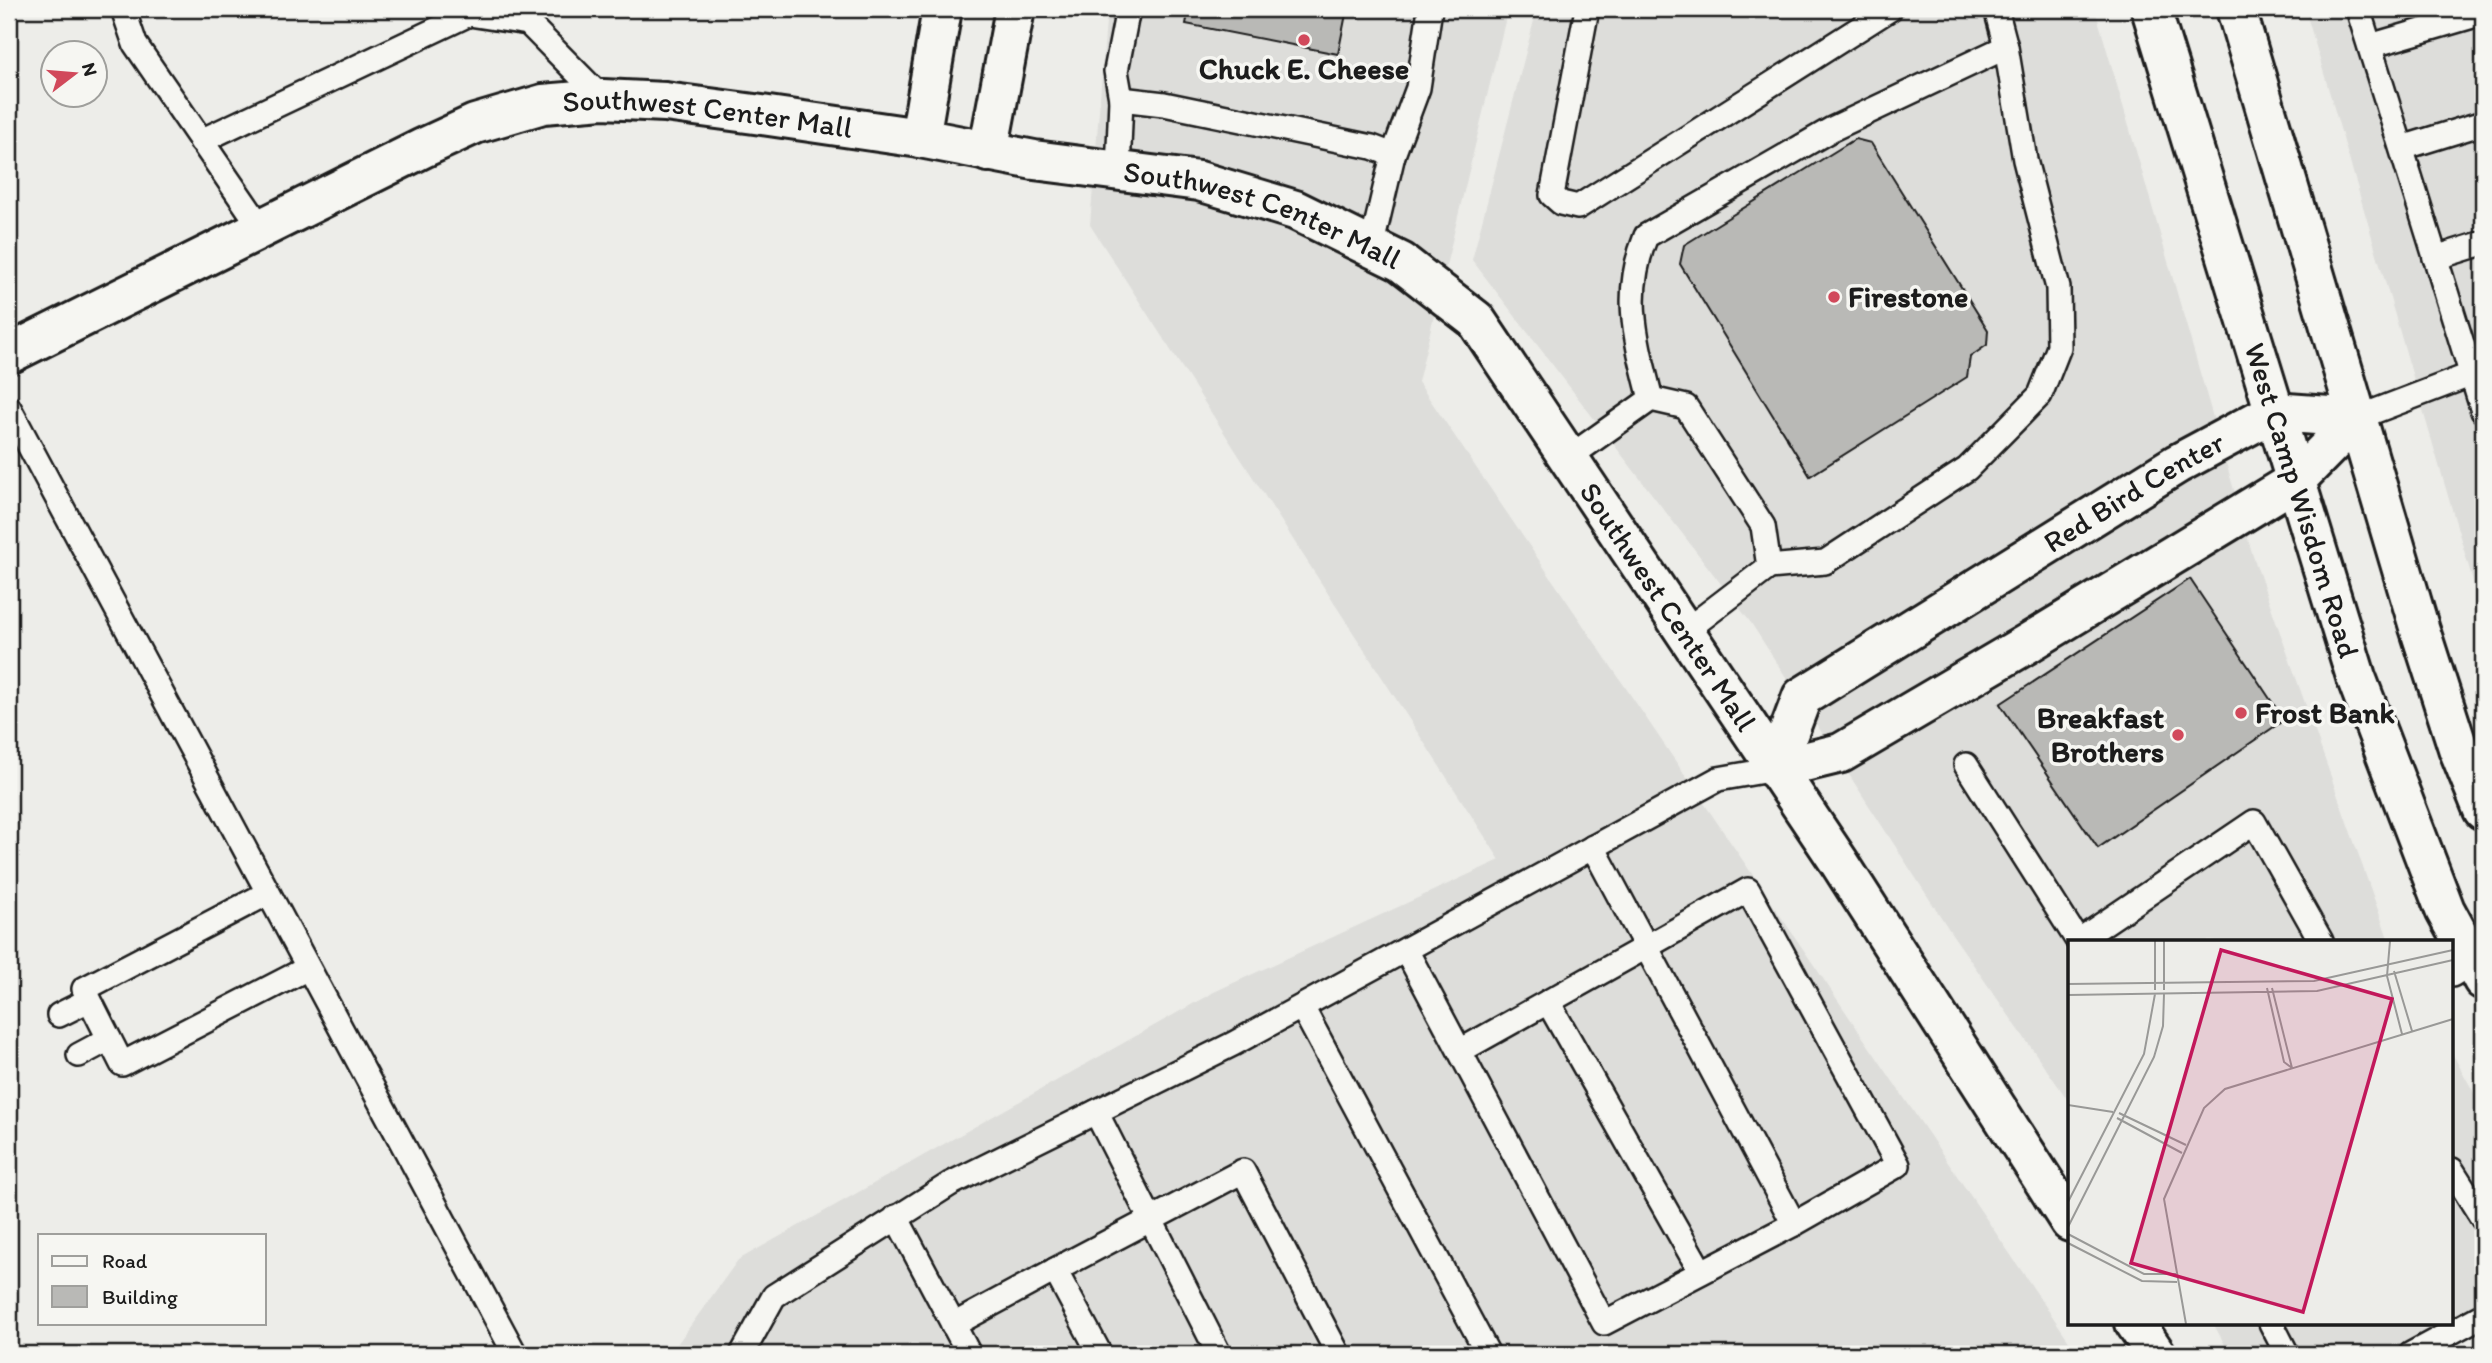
<svg xmlns="http://www.w3.org/2000/svg" width="2492" height="1363" font-family="Itim,sans-serif">
<style>
.built{fill:#ddddda}
.building{fill:#b9b9b6;stroke:#1c1c1c;stroke-width:2}
.lines{fill:none;stroke-linecap:round;stroke-linejoin:round}
.service-casing{stroke:#1c1c1c;stroke-width:28}
.minor-casing{stroke:#1c1c1c;stroke-width:44}
.secondary-casing{stroke:#1c1c1c;stroke-width:44}
.service{stroke:#f6f6f2;stroke-width:23}
.minor{stroke:#f6f6f2;stroke-width:38}
.secondary{stroke:#f6f6f2;stroke-width:38}
.poi-dot{fill:#d1495b;stroke:#f6f6f2;stroke-width:2.5}
.labels{text-anchor:middle;stroke-width:7;stroke-linejoin:round;paint-order:stroke}
.poi-label{font-size:30px;font-weight:bold;fill:#1c1c1c;stroke:#f6f6f2;text-anchor:start}
.street-label{font-size:30px;fill:#1c1c1c;stroke:#f6f6f2}
.inset-road{fill:none;stroke:#999997;stroke-width:2}
.view{fill:#c2185b;fill-opacity:0.15;stroke:#c2185b;stroke-width:3.5}
.inset-edge{fill:none;stroke:#1c1c1c;stroke-width:3.5}
</style>
<rect width="100%" height="100%" fill="#edede9"/>
<filter id="ink" filterUnits="userSpaceOnUse"><feTurbulence type="fractalNoise" baseFrequency=".0143" numOctaves="2"/><feDisplacementMap in="SourceGraphic" scale="14" xChannelSelector="R" yChannelSelector="G"/><feConvolveMatrix kernelMatrix="1 2 1 2 8 2 1 2 1" color-interpolation-filters="sRGB"/></filter>
<g filter="url(#ink)">
<g class="built">
<path d="M1107 9H1508L1418 382 2078 1354H670L738 1260 1214 992 1500 860 1090 225Z"/>
<path d="M1537 9H2095L2253 556 2389 941H2070V1103L1952 934 1751 623 1472 260Z"/>
<path d="M2305 9H2483V615Z"/>
<path d="M2452 1053 2483 1109V1328L2434 1354H2230L2213 1323H2452Z"/>
</g>
<g class="building">
<path d="M1189 9H1347L1338 54 1186 24Z"/>
<path d="M1855 139 1871 143 1988 330 1987 345 1970 357 1967 377 1810 476 1680 264 1684 245Z"/>
<path d="M2190 579 2284 720 2098 848 2000 704Z"/>
</g>
<g class="lines">
<defs>
<g id="service">
<path d="M123 9 135 44 260 226"/>
<path d="M1587 9 1552 195 1561 203 1578 207 1890 9"/>
<path d="M1996 9 2006 47"/>
<path d="M2358 9 2483 411"/>
<path d="M2370 46 2483 13"/>
<path d="M1121 99 1116 71 1128 9"/>
<path d="M201 141 469 14 528 23 603 99"/>
<path d="M2402 148 2483 123"/>
<path d="M1393 155 1418 88 1430 9"/>
<path d="M1118 171 1121 99 1164 104 1372 147 1393 155 1371 248"/>
<path d="M2435 258 2483 243"/>
<path d="M1651 399C1636 339 1622 295 1646 236L1832 129 2006 47 2025 160 2058 288 2059 347 2040 395 1967 469 1825 562 1769 567"/>
<path d="M9 408 515 1354"/>
<path d="M2357 418 2483 370"/>
<path d="M1568 458 1651 399 1686 407 1763 526 1769 567 1684 632"/>
<path d="M1966 765 2078 941"/>
<path d="M268 893 84 989 122 1064 308 968"/>
<path d="M2078 941 2254 822 2321 941"/>
<path d="M1406 950 1604 1323 1794 1224 1593 847"/>
<path d="M2452 975 2473 962"/>
<path d="M1548 1002 1701 1272"/>
<path d="M1302 1007 1488 1354"/>
<path d="M59 1015 89 1000"/>
<path d="M1460 1051 1748 890 1898 1165 1794 1224"/>
<path d="M79 1055 109 1039"/>
<path d="M1096 1112 1219 1354"/>
<path d="M2452 1170 2483 1219"/>
<path d="M896 1217 969 1354"/>
<path d="M2271 1323 2287 1354"/>
<path d="M953 1325 1055 1270"/>
<path d="M742 1354 774 1296 950 1184 1233 1044 1718 779 1775 769"/>
<path d="M1100 1354 1055 1270 1243 1171 1338 1354"/>
<path d="M2411 1354 2483 1315"/>
</g>
<g id="minor">
<path d="M920 138 942 9"/>
<path d="M988 152 1015 9"/>
<path id="s1" d="M9 354 423 148 475 124 543 104 603 99 665 102 762 115 920 138 1034 160 1199 181 1295 210 1401 262 1476 320 1839 862 2070 1222"/>
<path id="s2" d="M1775 769 1802 697 2177 464 2274 412 2357 418"/>
<path d="M1775 769 1841 753 2025 645 2295 481 2357 418"/>
<path d="M2135 1323 2156 1354"/>
</g>
<g id="secondary">
<path id="s3" d="M2151 9 2356 677 2445 910 2483 980"/>
<path d="M2236 9 2419 627 2458 748 2483 810"/>
</g>
</defs>
<use href="#service" class="service-casing"/>
<use href="#minor" class="minor-casing"/>
<use href="#secondary" class="secondary-casing"/>
<use href="#service" class="service"/>
<use href="#minor" class="minor"/>
<use href="#secondary" class="secondary"/>
</g>
</g>
<g class="poi-dot">
<circle cx="1304" cy="40" r="7"/>
<circle cx="1834" cy="297" r="7"/>
<circle cx="2241" cy="713" r="7"/>
<circle cx="2178" cy="735" r="7"/>
</g>
<g class="labels">
<g class="poi-label">
<text x="1304" y="79" text-anchor="middle">Chuck E. Cheese</text>
<text x="1848" y="307">Firestone</text>
<text x="2255" y="723">Frost Bank</text>
<text x="2164" y="728" text-anchor="end">Breakfast<tspan x="2164" dy="34">Brothers</tspan></text>
</g>
<g class="street-label">
<text dy="10" stroke="none"><textPath href="#s1" startOffset="756">Southwest Center Mall</textPath></text>
<text dy="10" stroke="none"><textPath href="#s1" startOffset="1323">Southwest Center Mall</textPath></text>
<text dy="10" stroke="none"><textPath href="#s2" startOffset="467">Red Bird Center</textPath></text>
<text dy="10" stroke="none"><textPath href="#s3" startOffset="514">West Camp Wisdom Road</textPath></text>
<text dy="10" stroke="none"><textPath href="#s1" startOffset="1911">Southwest Center Mall</textPath></text>
</g>
</g>
<g transform="translate(2068 940)">
<rect width="385" height="385" fill="#edede9"/>
<path class="inset-road" d="M87 1V50M322 1 319 36 334 94M326 31 344 91M0 44 246 41 385 10M199 48 216 122 224 128M204 48 224 128M96 50V1M0 55 249 51 385 20M0 165 45 172M51 173 118 205M49 178 114 213M0 262 76 114 87 54M0 287 86 117 95 86 96 54M0 294 76 334H108M0 303 74 341 109 342M118 384 96 259 136 168 157 149 385 79"/>
<path class="view" d="M153 10 324 59 235 372 63 323Z"/>
<rect width="385" height="385" class="inset-edge"/>
</g>
<rect width="2492" height="1363" fill="none" stroke="#f6f6f2" stroke-width="35"/>
<rect x="18" y="18" width="2457" height="1328" fill="none" stroke="#1c1c1c" stroke-width="2.5" filter="url(#ink)"/>
<rect x="38" y="1234" width="228" height="91" fill="#f6f6f2" stroke="#9f9f9c" stroke-width="2"/>
<rect x="52" y="1256" width="35" height="10" fill="#f6f6f2" stroke="#9f9f9c" stroke-width="2"/>
<text x="102" y="1268" font-size="21" fill="#1c1c1c">Road</text>
<rect x="52" y="1286" width="35" height="21" fill="#b9b9b6" stroke="#9f9f9c" stroke-width="2"/>
<text x="102" y="1304" font-size="21" fill="#1c1c1c">Building</text>
<g transform="translate(74 74) rotate(74)"><circle r="33" fill="#f6f6f2" stroke="#9f9f9c" stroke-width="2"/>
<path d="M0-5L12 26L0 18L-12 26Z" fill="#d1495b"/>
<text y="-10" font-size="19" font-weight="bold" text-anchor="middle" fill="#1c1c1c">N</text>
</g>
</svg>
